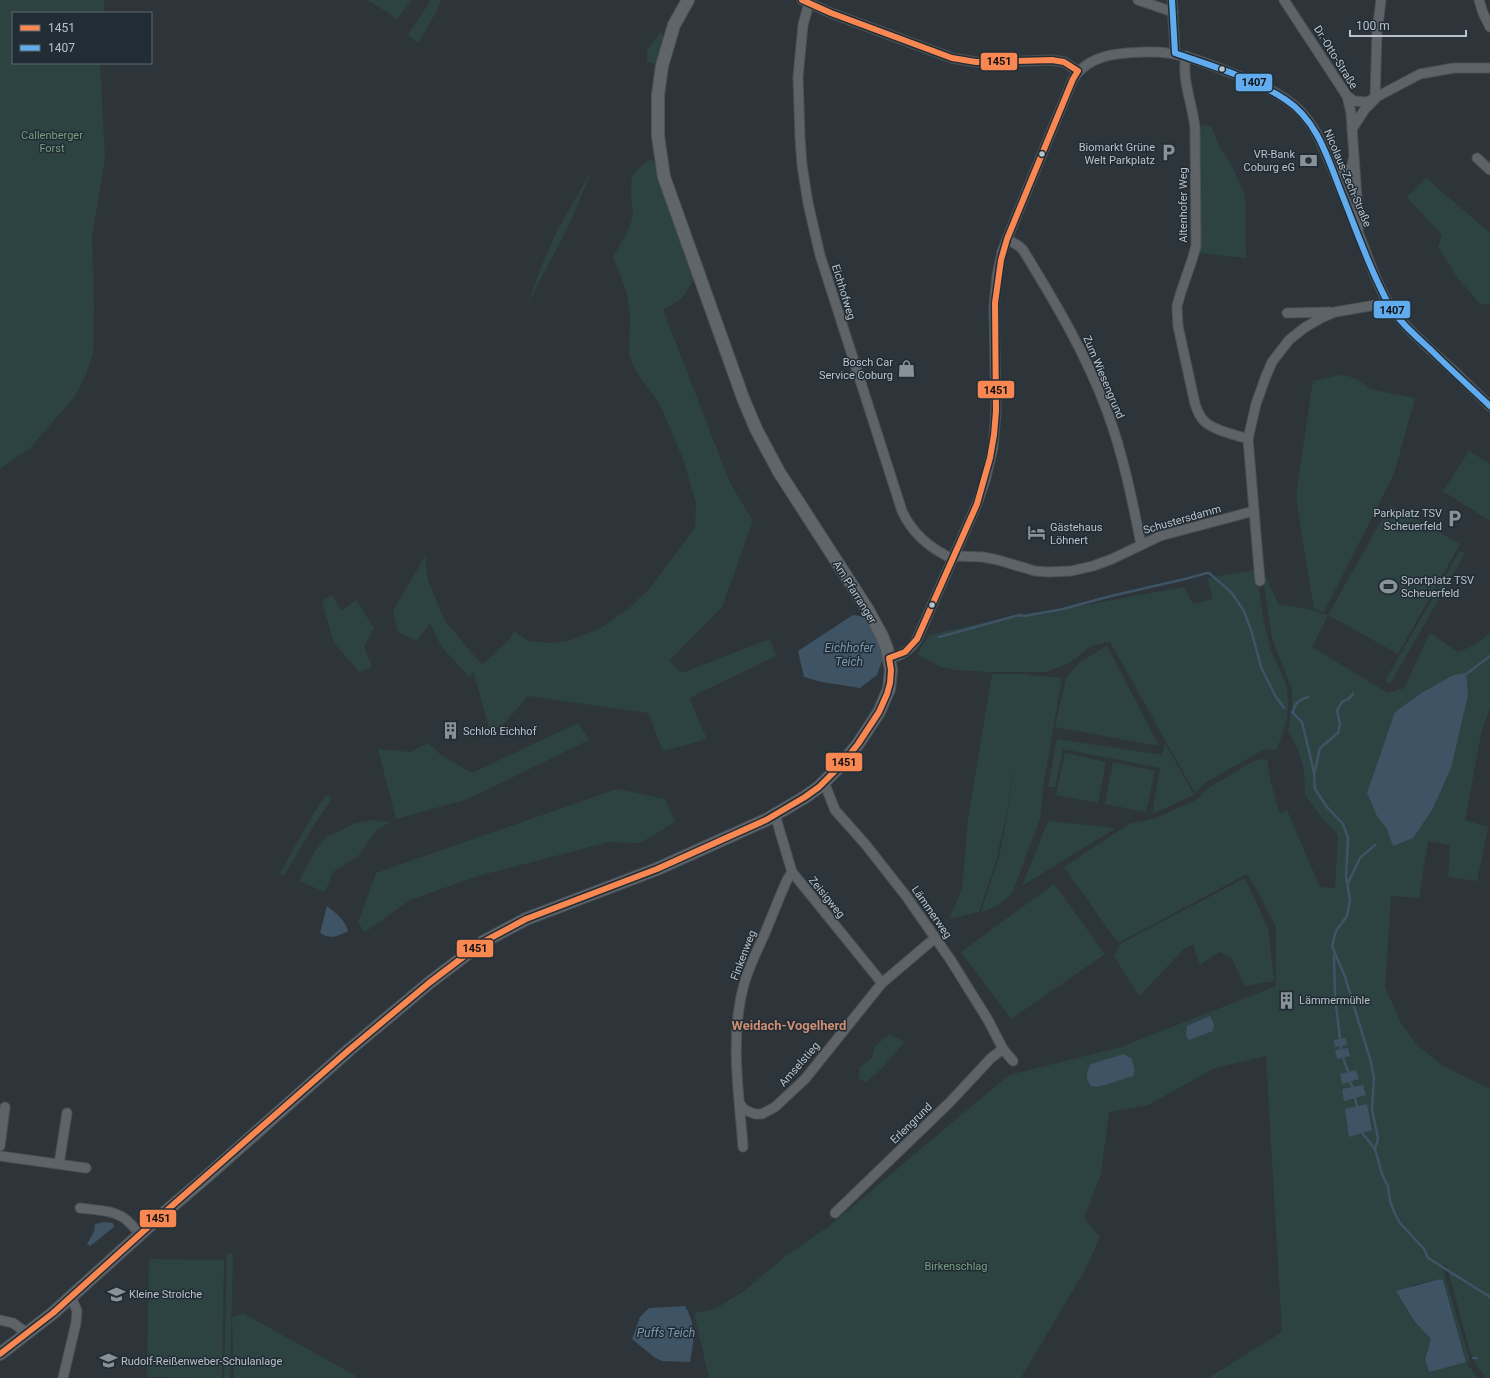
<svg xmlns="http://www.w3.org/2000/svg" width="1490" height="1378" font-family="Roboto,sans-serif">
<style>
.green{fill:#2d4342;fill-rule:evenodd}
.water{fill:#3e5364}
.lines{fill:none;stroke-linecap:round;stroke-linejoin:round}
.stream{stroke:#3e5364;stroke-width:2.5}
.minor-casing{stroke:#4c5155;stroke-width:11}
.major-casing{stroke:#4c5257;stroke-width:14}
.minor{stroke:#5e6368;stroke-width:9}
.major{stroke:#60656a;stroke-width:12}
.bus-1-casing{stroke:#212c35;stroke-width:9}
.bus-2-casing{stroke:#212c35;stroke-width:9}
.bus-1{stroke:#f88751;stroke-width:6}
.bus-2{stroke:#60acee;stroke-width:6}
.bus-dot{fill:#b9c2ca;stroke:#212c35;stroke-width:1.5}
.labels{text-anchor:middle;stroke-width:3;stroke-linejoin:round;paint-order:stroke}
.street-label{font-size:11px;fill:#b9c2ca;stroke:#212c35}
.park-label{font-size:11px;fill:#799e7d;stroke:#212c35}
.poi-label{font-size:11px;fill:#b9c2ca;stroke:#212c35;text-anchor:start}
.water-label{font-size:12px;font-style:italic;fill:#7c96aa;stroke:#212c35}
.quarter-label{font-size:13px;font-weight:bold;fill:#ce8c70;stroke:#212c35}
.line-badge{stroke:#212c35;stroke-width:1.5}
.pale-badge-label{font-size:11px;text-anchor:middle;font-weight:bold;fill:#111}
</style>
<rect width="100%" height="100%" fill="#2e353a"/>
<g class="green">
<path d="M0 0H104V13H13V63H100L105 157 92 236 94 305 93 353 86 374 75 396 30 448 0 469Z"/>
<path d="M368 0H412L397 19Z"/>
<path d="M431 0H441L435 14 418 43 408 35Z"/>
<path d="M661 31 664 38 657 64 647 62V51Z"/>
<path d="M1202 125 1210 126 1212 128 1221 150 1230 162 1245 195 1246 258 1199 253 1201 237 1200 128Z"/>
<path d="M649 160 654 161 695 278 682 298 663 310 730 483 753 521 722 607 669 661 682 673 770 639 776 656 689 698 707 739 663 751 648 713 528 696 501 727 489 728 473 670 470 678 441 646 430 623 417 641 398 632 393 611 425 556 428 581 445 621 482 665 510 639 514 631 528 641 550 643 568 641 601 628 628 609 649 589 695 528 696 503 683 459 660 405 634 368 629 355 630 317 627 293 613 257C619 245 629 233 632 219 635 204 626 185 635 172 638 168 645 164 649 160Z"/>
<path d="M591 172 568 227 527 305 544 260 557 231Z"/>
<path d="M1426 178 1490 233V305L1480 304 1457 277 1438 247 1442 235 1407 197Z"/>
<path d="M1340 375C1353 376 1360 380 1369 389L1415 398 1394 474 1324 612 1314 609 1297 504V488L1313 381Z"/>
<path d="M1469 451 1490 464V521L1443 491Z"/>
<path d="M1390 505 1460 544 1398 654 1328 615 1312 647 1388 693 1404 688 1430 633 1458 652 1475 645 1490 633V707L1481 734 1465 820 1488 827 1477 881 1448 877 1450 845 1428 841 1419 898 1391 896 1385 987 1401 1023 1418 1046 1443 1066 1490 1089V1378H1487L1477 1367 1470 1352 1447 1266 1443 1264V1270L1470 1361 1466 1362 1478 1378H1208L1282 1332 1266 1056 1215 1068 1148 1105 1109 1112 1101 1174 1084 1218 1100 1237 1085 1270 1021 1378H709L694 1313 715 1309 744 1291 786 1256 828 1227 1009 1075 1121 1047 1276 986V927L1253 883 1247 874 1118 943 1064 867 1129 824 1156 818 1196 800 1210 787 1253 761 1267 759 1270 780 1280 814 1287 810 1320 887 1335 888 1338 835 1321 817 1305 795 1304 769 1297 747 1288 732 1292 708V689L1277 652 1272 638 1262 570H1263L1278 604 1312 610 1328 615ZM1440 1279 1443 1280 1466 1361 1425 1360 1431 1339 1415 1322 1413 1285Z"/>
<path d="M1460 551 1465 553 1390 684 1385 681Z"/>
<path d="M1256 570C1260 593 1262 617 1268 639 1271 656 1281 669 1286 685 1292 707 1285 730 1276 750L1265 749 1206 782 1195 793 1110 642 1095 645 1088 648 1070 663 1045 672H992L955 670 941 667 917 654 929 635 1024 614 1025 616 1184 587 1193 604 1213 599 1207 578Z"/>
<path d="M332 595 341 611 356 600 374 628 364 647 372 667 359 672 334 643 322 601Z"/>
<path d="M1107 646 1159 746 1055 727 1066 678 1079 663Z"/>
<path d="M992 674H1029V675L1062 678 1043 788 1040 819 1013 891C1004 903 994 908 981 912L1000 853 1006 822 1016 753 1006 816 996 861 979 912 949 919 962 890 968 819Z"/>
<path d="M578 723 589 740 468 799 396 819 378 749 410 752 428 743 441 755 472 773Z"/>
<path d="M1057 739 1162 755 1165 743 1194 795 1152 814 1160 768 1063 749 1055 787H1048Z"/>
<path d="M1065 753 1106 762 1098 803 1056 795Z"/>
<path d="M1113 762 1155 771 1146 812 1105 804Z"/>
<path d="M617 789 665 799 675 822 640 843 609 842 478 876 410 900 365 932 358 923 376 873Z"/>
<path d="M326 795 332 798 314 825 284 876 280 873 312 816Z"/>
<path d="M373 820 390 822 377 830 358 856 333 872 325 892 299 881 315 851 328 835 336 833 353 824Z"/>
<path d="M1048 821 1116 828 1022 886Z"/>
<path d="M1245 878 1268 928 1274 981 1245 986 1231 957 1219 952 1200 965 1193 944 1183 950 1139 996 1114 956 1120 944Z"/>
<path d="M1054 884 1105 954 1011 1019 961 952Z"/>
<path d="M890 1034 904 1042 883 1067 866 1082 859 1079V1068L872 1058 875 1046Z"/>
<path d="M227 1254H233L230 1378H224Z"/>
<path d="M149 1259 224 1260 222 1378 147 1377Z"/>
<path d="M243 1313 356 1376 355 1378H234L232 1317Z"/>
</g>
<g class="water">
<path d="M853 615 866 617 874 631 883 658 877 675 860 688 822 682 804 677 798 651Z"/>
<path d="M1466 673 1468 695 1451 768 1432 810 1413 838 1393 846 1387 829 1377 816 1367 793 1395 712 1423 692 1454 675Z"/>
<path d="M327 906C336 913 345 920 348 931 338 936 331 940 320 933Z"/>
<path d="M1210 1016 1214 1024 1213 1031 1189 1040 1186 1036 1187 1026Z"/>
<path d="M1346 1038 1347 1045 1335 1047 1334 1040Z"/>
<path d="M1348 1048 1350 1056 1337 1059 1335 1050Z"/>
<path d="M1124 1054 1132 1059 1135 1071 1133 1076 1098 1087 1091 1086C1085 1079 1086 1072 1091 1064Z"/>
<path d="M1356 1070 1359 1079 1342 1084 1340 1074Z"/>
<path d="M1363 1085 1366 1095 1344 1101 1342 1089Z"/>
<path d="M1367 1104 1372 1130 1349 1137 1345 1109Z"/>
<path d="M104 1222 113 1223 114 1227 90 1246 87 1244 94 1232 95 1224Z"/>
<path d="M1440 1279 1443 1280 1466 1362 1430 1372 1429 1371 1425 1360 1431 1339 1415 1322 1396 1291Z"/>
<path d="M685 1306C697 1327 694 1339 690 1362L662 1361 654 1357 632 1339 640 1317 649 1308Z"/>
</g>
<g class="lines">
<g class="stream">
<path d="M939 637 1019 615 1024 616 1063 609 1111 596 1185 579 1207 573H1209L1231 592 1244 611 1251 630 1261 667 1276 697 1284 708"/>
<path d="M1465 675 1490 656"/>
<path d="M1292 712 1302 722 1314 772 1315 789 1327 807 1343 824 1348 838 1346 877 1350 900 1347 916 1336 931 1332 946 1345 977 1371 1062 1374 1078 1372 1109 1378 1139 1375 1149"/>
<path d="M1293 713C1294 703 1299 700 1308 697"/>
<path d="M1315 771 1320 748 1338 733 1340 724 1337 710 1342 702 1348 699 1353 694"/>
<path d="M1348 883 1360 858 1375 845"/>
<path d="M1334 956 1335 996 1340 1039"/>
<path d="M1341 1046V1049"/>
<path d="M1343 1057 1348 1072"/>
<path d="M1350 1082 1353 1087"/>
<path d="M1355 1098 1357 1106"/>
<path d="M1362 1133 1375 1149 1382 1174 1388 1186 1390 1201 1395 1214 1400 1223 1424 1249 1428 1258 1490 1297"/>
<path d="M1473 1358H1477"/>
</g>
<defs>
<g id="minor">
<path d="M802 0 831 13 952 58 976 62H996L1052 60 1064 62 1078 71"/>
<path d="M1138 0 1173 12"/>
<path d="M1172 0 1175 53"/>
<path d="M1284 0 1347 96 1351 113 1359 227"/>
<path d="M1479 0 1483 13 1490 27"/>
<path d="M809 3 803 25 798 77 800 138 802 165 808 203 820 255 902 511C912 533 931 549 953 559"/>
<path d="M1186 56C1181 78 1193 106 1195 128L1196 246 1192 260 1181 292 1177 306 1178 326 1195 404C1197 410 1199 416 1204 421 1215 431 1234 434 1248 439"/>
<path d="M1347 96 1354 101 1367 102 1420 74 1454 68H1490"/>
<path d="M1375 99 1377 32 1381 0"/>
<path d="M1352 129 1365 109 1374 100"/>
<path d="M1477 158 1490 170"/>
<path d="M1334 173 1349 170 1352 165 1353 160"/>
<path d="M1007 239 1019 246 1023 250C1055 302 1086 354 1107 411 1123 454 1132 499 1141 544"/>
<path d="M1287 313 1330 312"/>
<path d="M954 556 983 557 998 560 1035 571 1049 572 1071 571 1093 566 1112 559 1160 536 1254 511"/>
<path d="M1260 581 1248 439 1256 404 1266 376 1272 362 1289 340 1304 328 1321 318 1335 312 1388 303"/>
<path d="M889 658C902 656 910 650 917 639L977 504 985 481 993 448 996 411 994 307 997 276 1002 252 1007 239 1073 79C1090 53 1120 53 1149 52 1179 51 1206 63 1234 74 1256 83 1280 92 1298 109 1316 126 1324 149 1334 172 1342 194 1352 215 1360 237 1369 259 1376 284 1389 304 1400 322 1417 337 1432 351 1452 369 1471 387 1490 406"/>
<path d="M824 782 835 810 866 845 906 896 950 959 988 1020 1003 1049 1013 1061"/>
<path d="M775 815 792 872 882 983"/>
<path d="M740 1104 745 1110 755 1114H762L775 1107 805 1079 882 983 935 938"/>
<path d="M0 1146 5 1107"/>
<path d="M743 1147C739 1092 729 1035 745 981 750 964 758 949 765 933 772 916 779 898 787 880L792 872"/>
<path d="M0 1156 86 1168"/>
<path d="M59 1164 67 1113"/>
<path d="M80 1208C94 1210 112 1210 124 1218 130 1222 135 1229 140 1234"/>
<path d="M835 1213 950 1102 991 1058 1003 1049"/>
<path d="M0 1320 13 1323 27 1333"/>
<path d="M63 1378 76 1323 77 1311 71 1297"/>
</g>
<path id="major" d="M0 1354 53 1313 157 1219 204 1179 349 1050 429 983 483 942 526 919 657 869 766 820 805 797 819 787 842 764 858 744 879 712 889 689 891 670 887 649 882 636 868 610 779 472 756 429 743 398 664 177 658 136V95L662 66 674 25 688 0"/>
</defs>
<use href="#minor" class="minor-casing"/>
<use href="#major" class="major-casing"/>
<use href="#minor" class="minor"/>
<use href="#major" class="major"/>
<defs>
<path id="bus-1" d="M0 1354 53 1313 157 1219 349 1050 429 983 483 942 526 919 657 869 766 820 805 797 819 787 842 764 858 744 879 712 887 694 890 683 891 670 889 658 905 652 917 639 977 504 990 458 994 435 996 411 995 303 1001 260 1007 239 1073 79 1078 71 1064 62 1052 60 976 62 952 58 831 13 802 0"/>
<path id="bus-2" d="M1172 0 1175 53C1212 66 1253 78 1286 100 1317 120 1328 159 1341 192 1356 229 1369 268 1388 303 1398 321 1416 336 1431 350 1450 369 1470 387 1490 406"/>
</defs>
<use href="#bus-1" class="bus-1-casing"/>
<use href="#bus-2" class="bus-2-casing"/>
<use href="#bus-1" class="bus-1"/>
<use href="#bus-2" class="bus-2"/>
</g>
<defs>
<symbol id="parking-bare" viewBox="-9 -9 18 18"><path d="M-3.5-5.5H1a3.5 3.5 0 0 1 0 7H-1V5.5H-3.5ZM-1-3.4V-.6H.8a1.4 1.4 0 0 0 0-2.8Z" fill="#889198" stroke="#212c35" stroke-width="2.5" paint-order="stroke"/></symbol>
<symbol id="bank-bare" viewBox="-9 -9 18 18"><path d="M-6-4H6V4H-6ZM0-2.3a2.3 2.3 0 1 0 0 4.6a2.3 2.3 0 1 0 0-4.6Z" fill="#889198" stroke="#212c35" stroke-width="2.5" paint-order="stroke"/></symbol>
<symbol id="shop-bare" viewBox="-9 -9 18 18"><path d="M-5-2.5h2.3a2.7 3.5 0 0 1 5.4 0H5L5.5 6h-11ZM-1.5-2.5h3a1.5 2.3 0 0 0-3 0Z" fill="#889198" stroke="#212c35" stroke-width="2.5" paint-order="stroke"/></symbol>
<symbol id="hotel-bare" viewBox="-9 -9 18 18"><path d="M-6-4.5h1.5V1H6V5H4.5V3h-9V5H-6ZM-4 0a1.8 1.8 0 1 1 3.6 0ZM.5 0V-2.5h3Q6-2.5 6 0Z" fill="#889198" stroke="#212c35" stroke-width="2.5" paint-order="stroke"/></symbol>
<symbol id="stadium-bare" viewBox="-9 -9 18 18"><path d="M0-5a6.5 5 0 1 0 0 10a6.5 5 0 1 0 0-10ZM-3.5-1.8h7v3.6h-7Z" fill="#889198" stroke="#212c35" stroke-width="2.5" paint-order="stroke"/></symbol>
<symbol id="building-bare" viewBox="-9 -9 18 18"><path d="M-4-6H4V6H1V3H-1V6H-4ZM-2.5-4.3h1.7v1.8h-1.7ZM.8-4.3h1.7v1.8H.8ZM-2.5-1h1.7V.8h-1.7ZM.8-1h1.7V.8H.8Z" fill="#889198" stroke="#212c35" stroke-width="2.5" paint-order="stroke"/></symbol>
<symbol id="school-bare" viewBox="-9 -9 18 18"><path d="M0-5L7-2L0 1L-7-2ZM-4 1L0 2.5L4 1V4Q0 6-4 4Z" fill="#889198" stroke="#212c35" stroke-width="2.5" paint-order="stroke"/></symbol>
</defs>
<g fill-rule="evenodd">
<use href="#parking-bare" x="1156" y="140" width="25" height="25"/>
<use href="#bank-bare" x="1296" y="148" width="25" height="25"/>
<use href="#shop-bare" x="894" y="356" width="25" height="25"/>
<use href="#parking-bare" x="1442" y="506" width="25" height="25"/>
<use href="#hotel-bare" x="1024" y="520" width="25" height="25"/>
<use href="#stadium-bare" x="1376" y="574" width="25" height="25"/>
<use href="#building-bare" x="438" y="718" width="25" height="25"/>
<use href="#building-bare" x="1274" y="988" width="25" height="25"/>
<use href="#school-bare" x="104" y="1282" width="25" height="25"/>
<use href="#school-bare" x="96" y="1348" width="25" height="25"/>
</g>
<g class="bus-dot">
<circle cx="1222" cy="69" r="3.5"/>
<circle cx="1042" cy="154" r="3.5"/>
<circle cx="932" cy="605" r="3.5"/>
</g>
<g class="labels">
<g class="street-label">
<text transform="translate(1336 57) rotate(58)" y="4">Dr.-Otto-Straße</text>
<text transform="translate(1348 178) rotate(67)" y="4">Nicolaus-Zech-Straße</text>
<text transform="translate(1183 205) rotate(-90)" y="4">Altenhofer Weg</text>
<text transform="translate(844 292) rotate(73)" y="4">Eichhofweg</text>
<text transform="translate(1104 377) rotate(67)" y="4">Zum Wiesengrund</text>
<text transform="translate(1182 519) rotate(-16)" y="4">Schustersdamm</text>
<text transform="translate(855 592) rotate(58)" y="4">Am Pfarranger</text>
<text transform="translate(827 897) rotate(51)" y="4">Zeisigweg</text>
<text transform="translate(932 912) rotate(55)" y="4">Lämmerweg</text>
<text transform="translate(743 955) rotate(-69)" y="4">Finkenweg</text>
<text transform="translate(799 1064) rotate(-49)" y="4">Amselstieg</text>
<text transform="translate(911 1123) rotate(-44)" y="4">Erlengrund</text>
</g>
<g class="park-label">
<text x="52" y="139">Callenberger<tspan x="52" dy="13">Forst</tspan></text>
<text x="956" y="1270">Birkenschlag</text>
</g>
<g class="poi-label">
<text x="1155" y="151" text-anchor="end">Biomarkt Grüne<tspan x="1155" dy="13">Welt Parkplatz</tspan></text>
<text x="1295" y="158" text-anchor="end">VR-Bank<tspan x="1295" dy="13">Coburg eG</tspan></text>
<text x="893" y="366" text-anchor="end">Bosch Car<tspan x="893" dy="13">Service Coburg</tspan></text>
<text x="1442" y="517" text-anchor="end">Parkplatz TSV<tspan x="1442" dy="13">Scheuerfeld</tspan></text>
<text x="1050" y="531">Gästehaus<tspan x="1050" dy="13">Löhnert</tspan></text>
<text x="1401" y="584">Sportplatz TSV<tspan x="1401" dy="13">Scheuerfeld</tspan></text>
<text x="463" y="735">Schloß Eichhof</text>
<text x="1299" y="1004">Lämmermühle</text>
<text x="129" y="1298">Kleine Strolche</text>
<text x="121" y="1365">Rudolf-Reißenweber-Schulanlage</text>
</g>
<g class="water-label">
<text x="849" y="652">Eichhofer<tspan x="849" dy="14">Teich</tspan></text>
<text x="666" y="1337">Puffs Teich</text>
</g>
<g class="quarter-label">
<text x="789" y="1030">Weidach-Vogelherd</text>
</g>
</g>
<g class="line-badge">
<rect x="980" y="52" width="38" height="19" rx="4" fill="#f88751"/>
<rect x="1235" y="73" width="38" height="19" rx="4" fill="#60acee"/>
<rect x="1373" y="300" width="38" height="19" rx="4" fill="#60acee"/>
<rect x="977" y="380" width="38" height="19" rx="4" fill="#f88751"/>
<rect x="825" y="752" width="38" height="20" rx="4" fill="#f88751"/>
<rect x="456" y="939" width="38" height="19" rx="4" fill="#f88751"/>
<rect x="139" y="1209" width="38" height="19" rx="4" fill="#f88751"/>
</g>
<g class="pale-badge-label">
<text x="999" y="65">1451</text>
<text x="1254" y="86">1407</text>
<text x="1392" y="314">1407</text>
<text x="996" y="394">1451</text>
<text x="844" y="766">1451</text>
<text x="475" y="952">1451</text>
<text x="158" y="1222">1451</text>
</g>
<rect x="12" y="12" width="140" height="52" fill="#212c35" stroke="#5e6871"/>
<rect x="20" y="25" width="20" height="6" fill="#f88751" stroke="#5e6871"/>
<text x="48" y="32" font-size="12" fill="#b9c2ca">1451</text>
<rect x="20" y="45" width="20" height="6" fill="#60acee" stroke="#5e6871"/>
<text x="48" y="52" font-size="12" fill="#b9c2ca">1407</text>
<path d="M1350 30v6h116v-6" fill="none" stroke="#b9c2ca" stroke-width="2"/>
<text x="1356" y="30" font-size="12" fill="#b9c2ca" stroke="#212c35" stroke-width="3" paint-order="stroke">100 m</text>
</svg>
